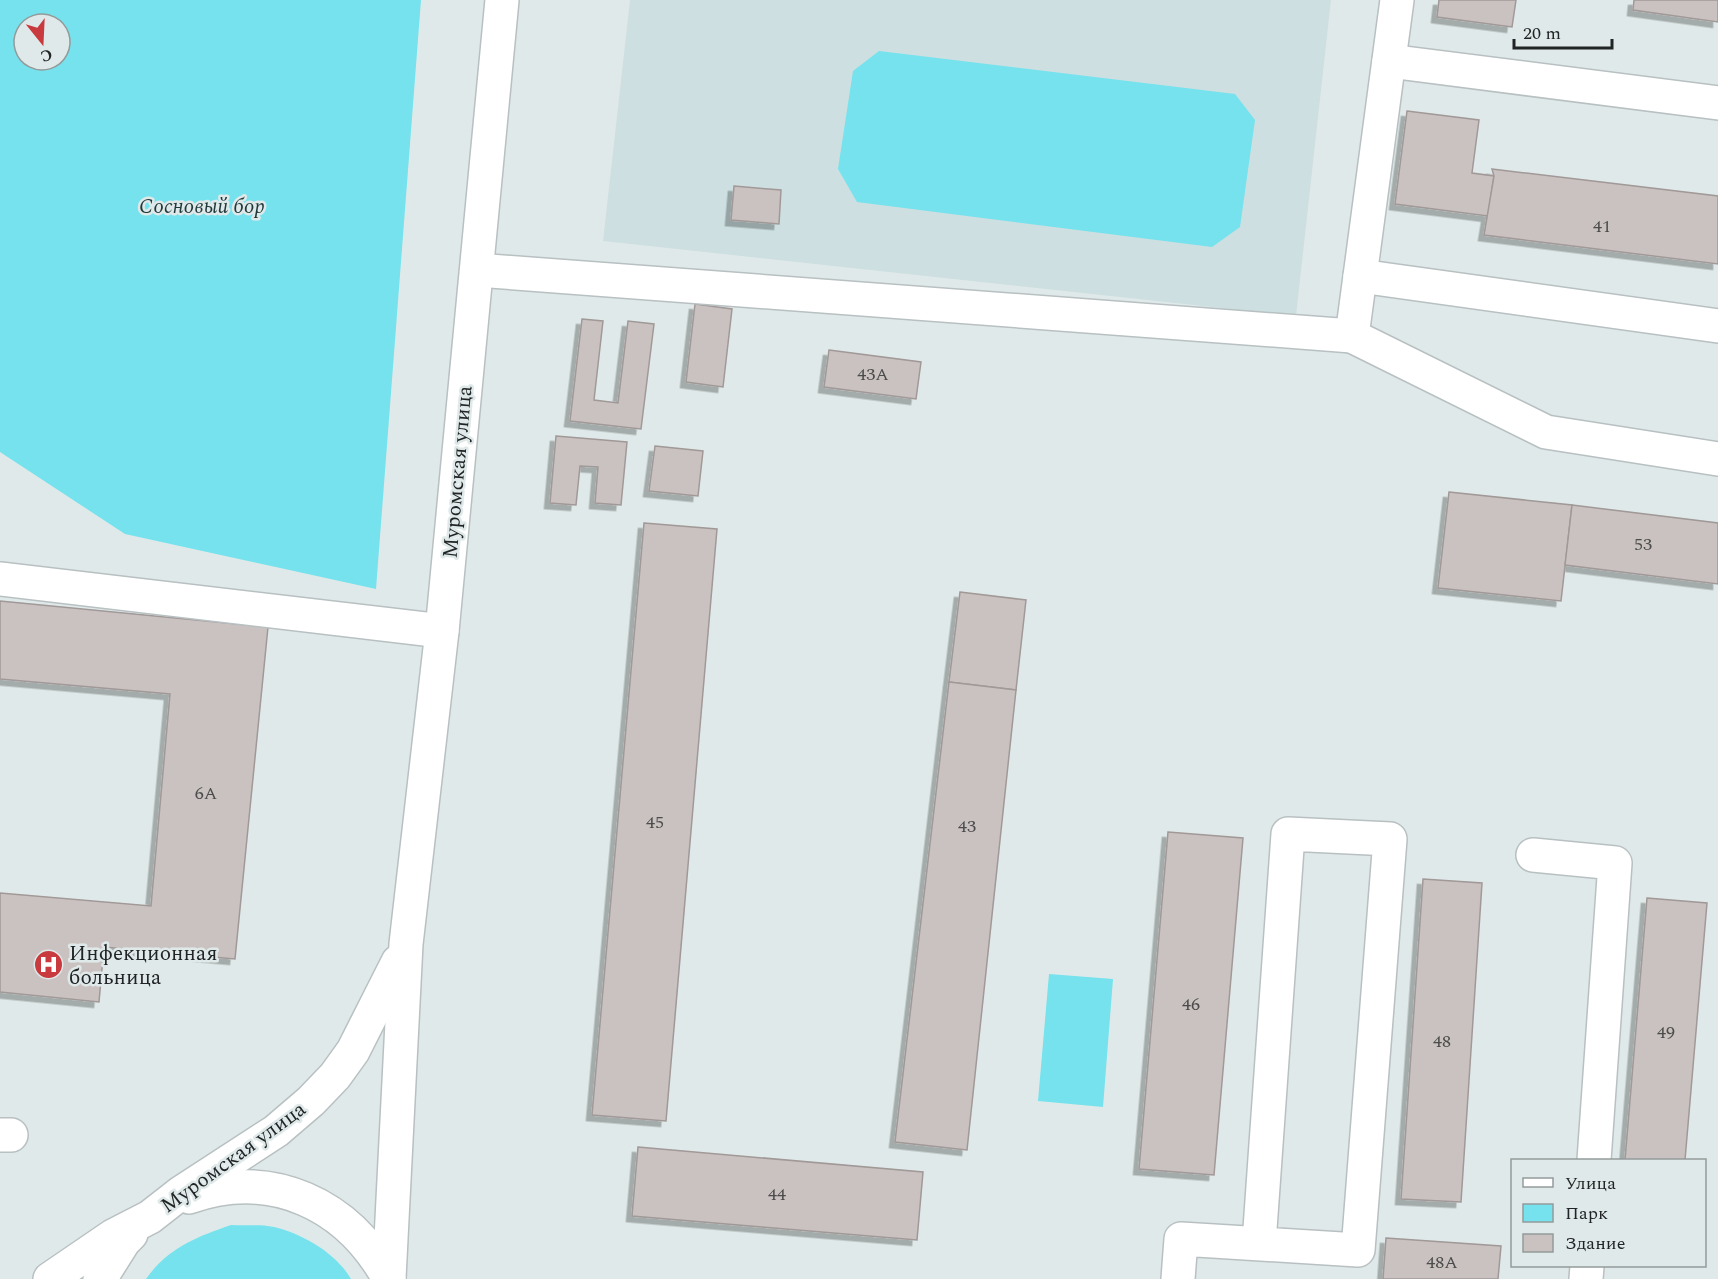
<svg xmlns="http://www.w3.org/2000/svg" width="1718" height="1279" font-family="Spectral,serif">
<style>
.built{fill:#cddfe1}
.green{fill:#75e2ed;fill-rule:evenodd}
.building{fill:#cac2c1;stroke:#a19998;stroke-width:1.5;filter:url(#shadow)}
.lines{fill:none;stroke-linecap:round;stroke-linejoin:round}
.minor-casing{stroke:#b8c0c1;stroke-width:36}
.major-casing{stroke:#b8c0c1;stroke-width:36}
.minor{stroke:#fff;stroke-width:33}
.major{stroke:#fff;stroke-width:33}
.labels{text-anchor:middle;stroke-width:5;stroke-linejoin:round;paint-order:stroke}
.number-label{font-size:18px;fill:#4b4c4b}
.park-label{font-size:21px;font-style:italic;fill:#1f383a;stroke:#e0e9e9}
.street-label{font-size:21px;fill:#212424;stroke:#e0e9e9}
.poi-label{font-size:21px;fill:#212424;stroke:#e0e9e9;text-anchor:start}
</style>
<defs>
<filter id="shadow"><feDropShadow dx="-5.5" dy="5.5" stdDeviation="0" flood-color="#0004"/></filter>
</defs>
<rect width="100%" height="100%" fill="#e0e9e9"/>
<path class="built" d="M630 0H1331L1296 316 603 241Z"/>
<g class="green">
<path d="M0 0H421L376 589 125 534 0 452ZM24 24H60V60H24Z"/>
<path d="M879 51 1235 94 1255 120 1240 227 1212 247 857 202 838 169 853 71Z"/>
<path d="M1049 974 1113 979 1103 1107 1038 1101Z"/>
<path d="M231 1225C245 1226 261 1224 274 1227 303 1234 336 1253 351 1279H146C168 1248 196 1237 231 1225Z"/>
</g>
<g class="building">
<path d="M1439 0H1516L1512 27 1437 17Z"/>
<path d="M1634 0H1718V22L1633 10Z"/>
<path d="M1407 111 1479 120 1472 173 1494 176 1488 216 1395 204Z"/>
<path d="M1492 169 1718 196V264L1484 235 1494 176Z"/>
<path d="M734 186 781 190 779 224 731 220Z"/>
<path d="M695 304 732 309 723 387 686 382Z"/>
<path d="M582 319 603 321 594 400 618 403 628 321 654 324 641 429 570 421Z"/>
<path d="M829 350 921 362 916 399 824 387Z"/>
<path d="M556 436 627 442 621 505 595 503 598 467 580 466 576 505 550 503Z"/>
<path d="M655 446 703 451 698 496 649 491Z"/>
<path d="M1449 492 1572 505 1561 601 1438 588Z"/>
<path d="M1572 505 1718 523V584L1565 565Z"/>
<path d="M644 523 717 529 666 1121 592 1115Z"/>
<path d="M960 592 1026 600 1016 690 949 682Z"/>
<path d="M0 601 268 627 235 959 104 947 99 1002 0 992V893L151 906 170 694 0 679Z"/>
<path d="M949 682 1016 690 967 1150 895 1142Z"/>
<path d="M1168 832 1243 838 1214 1175 1139 1169Z"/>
<path d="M1423 879 1482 883 1461 1202 1401 1199Z"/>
<path d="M1647 898 1707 903 1685 1160H1625Z"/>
<path d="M638 1147 923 1172 917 1240 632 1216Z"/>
<path d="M1386 1238 1501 1246 1498 1279H1383Z"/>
</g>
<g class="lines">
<defs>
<g id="minor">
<path d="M1389 61 1718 103"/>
<path d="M477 270 1352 336 1397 0"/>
<path d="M1360 276 1718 326"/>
<path d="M1352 336 1546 432 1718 459"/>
<path d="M0 579 442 631"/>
<path d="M1533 855 1615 863 1594 1160"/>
<path d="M0 1135H11"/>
<path d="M1178 1279 1181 1239 1358 1250 1390 839 1288 834 1259 1243"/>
<path d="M1586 1279 1587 1266"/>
</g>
<g id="major">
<path d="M189 1197C272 1168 348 1204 389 1279"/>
<path d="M389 1278 406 944 442 631 502 0"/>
<path d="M50 1279 113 1236 150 1217 182 1192 276 1131 311 1101 335 1076 353 1051 398 962"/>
<path d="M100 1279 124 1241 131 1234"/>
</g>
</defs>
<use href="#minor" class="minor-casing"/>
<use href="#major" class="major-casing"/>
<use href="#minor" class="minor"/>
<use href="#major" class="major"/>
</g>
<defs>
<symbol id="hospital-disc" viewBox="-11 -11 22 22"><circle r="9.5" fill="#c93a3e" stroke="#e0e9e9"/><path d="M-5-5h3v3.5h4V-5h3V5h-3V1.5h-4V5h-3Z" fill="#fff"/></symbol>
</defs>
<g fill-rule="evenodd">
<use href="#hospital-disc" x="32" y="948" width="33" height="33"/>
</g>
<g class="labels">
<g class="number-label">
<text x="1602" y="232">41</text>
<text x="873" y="380">43А</text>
<text x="1643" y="550">53</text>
<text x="206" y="799">6А</text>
<text x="655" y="828">45</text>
<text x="967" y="832">43</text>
<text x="1191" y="1010">46</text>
<text x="1666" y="1038">49</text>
<text x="1442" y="1047">48</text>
<text x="777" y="1200">44</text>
<text x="1442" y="1268">48А</text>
</g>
<g class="park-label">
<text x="202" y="213">Сосновый бор</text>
</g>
<g class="street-label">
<text transform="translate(457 472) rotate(-85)" y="7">Муромская улица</text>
<text transform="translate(233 1157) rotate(-36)" y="7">Муромская улица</text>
</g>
<g class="poi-label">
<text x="69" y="960">Инфекционная<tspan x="69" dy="24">больница</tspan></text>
</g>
</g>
<rect x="1511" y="1159" width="195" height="108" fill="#e0e9e9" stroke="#949a9a" stroke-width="1.5"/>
<rect x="1523" y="1178" width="30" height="9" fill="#ffffff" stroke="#949a9a" stroke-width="1.5"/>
<text x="1565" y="1189" font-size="18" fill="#212424">Улица</text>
<rect x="1523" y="1204" width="30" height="18" fill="#75e2ed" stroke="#949a9a" stroke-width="1.5"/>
<text x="1565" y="1219" font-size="18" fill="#212424">Парк</text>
<rect x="1523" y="1234" width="30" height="18" fill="#cac2c1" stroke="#949a9a" stroke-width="1.5"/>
<text x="1565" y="1249" font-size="18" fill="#212424">Здание</text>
<g transform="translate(42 42) rotate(162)"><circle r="28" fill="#e0e9e9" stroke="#949a9a" stroke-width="1.5"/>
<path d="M0-4.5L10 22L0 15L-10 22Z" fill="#c93a3e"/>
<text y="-9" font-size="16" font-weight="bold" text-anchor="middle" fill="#212424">С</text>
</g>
<path d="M1514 39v9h98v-9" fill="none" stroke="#212424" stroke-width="3"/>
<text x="1523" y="39" font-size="18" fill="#212424" stroke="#e0e9e9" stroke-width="4.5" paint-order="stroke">20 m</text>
</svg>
